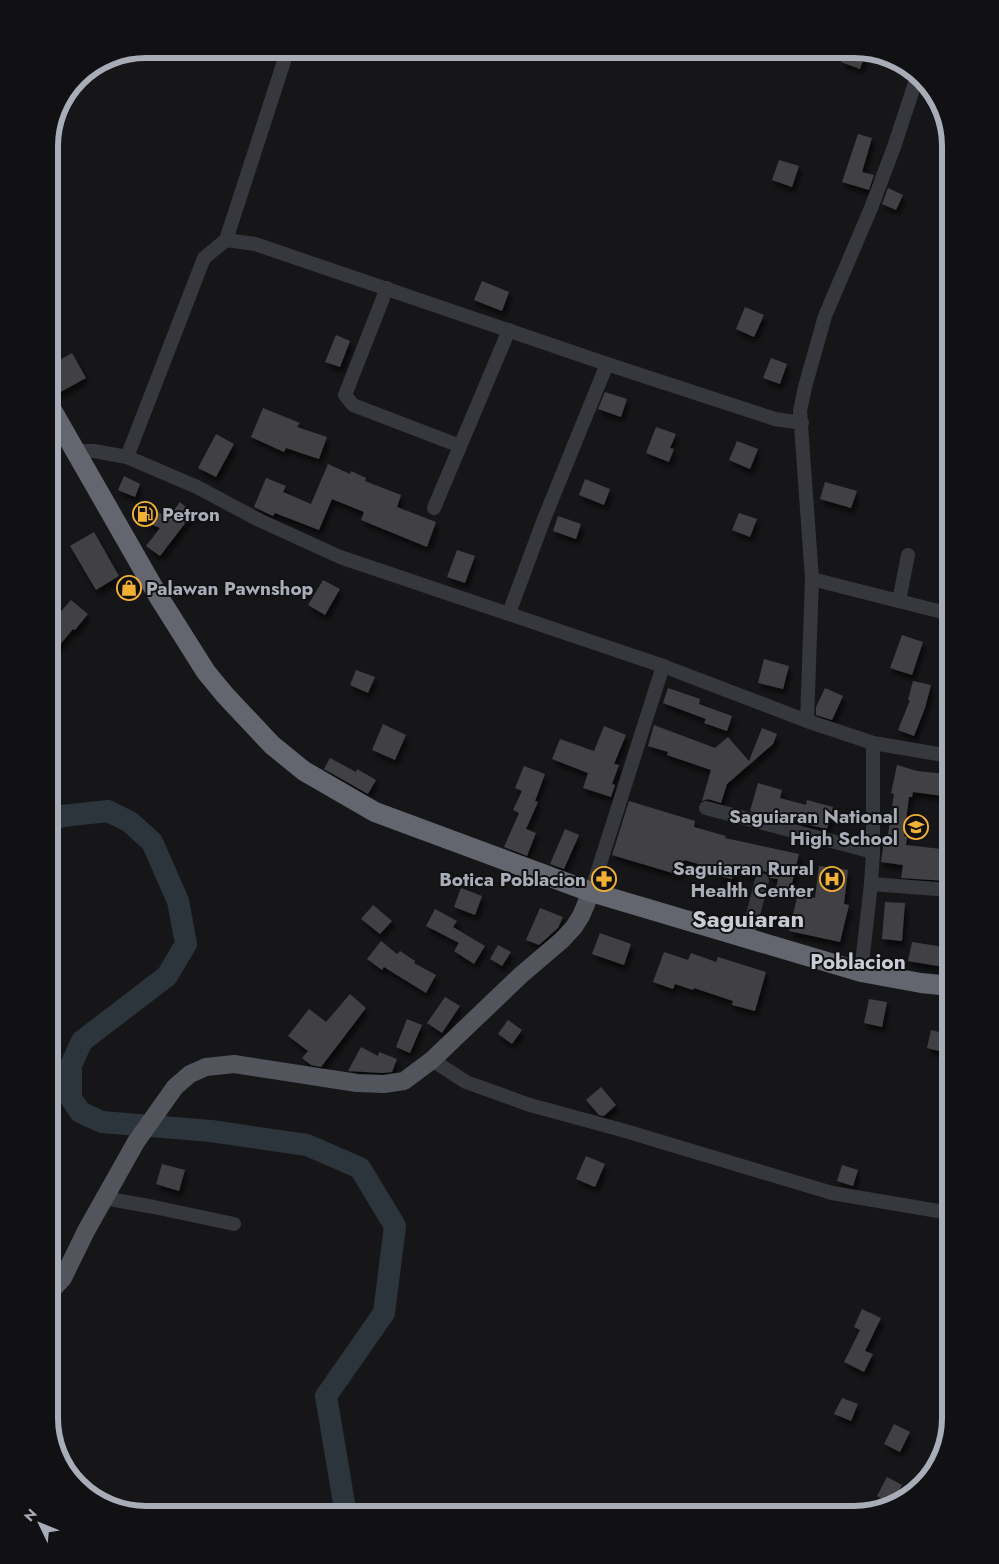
<svg xmlns="http://www.w3.org/2000/svg" width="999" height="1564" font-family="Jost,sans-serif">
<style>
.lines{fill:none;stroke-linecap:round;stroke-linejoin:round}
.river{stroke:#2c353c;stroke-width:22}
.building{fill:#404145;filter:url(#shadow)}
.minor{stroke:#37383d;stroke-width:14}
.major{stroke:#53555c;stroke-width:18}
.highway{stroke:#63666e;stroke-width:20}
.labels{text-anchor:middle;stroke-width:4;stroke-linejoin:round;paint-order:stroke}
.poi-label{font-size:19px;font-weight:bold;fill:#a8adb8;stroke:#111113;text-anchor:end}
.quarter-label{font-size:21px;font-weight:bold;fill:#c9ccd4;stroke:#111113}
.district-label{font-size:24px;font-weight:bold;fill:#c9ccd4;stroke:#111113}
.rim{fill:none;stroke:#a8adb8;stroke-width:6}
</style>
<defs>
<filter id="shadow"><feDropShadow dx="3" dy="5.5" stdDeviation="2.5" flood-color="#0009"/></filter>
</defs>
<rect width="100%" height="100%" fill="#161618"/>
<g class="lines">
<path class="river" d="M49 821 63 816 108 811 130 822 152 842 178 901 186 944 167 976 82 1041 71 1065V1098L80 1112 102 1122 211 1131 307 1145 360 1168 395 1226 384 1313 326 1396 346 1515"/>
</g>
<g class="building">
<path d="M846 49 865 55 860 69 841 62Z"/>
<path d="M858 134 872 138 862 172 874 175 869 190 842 182Z"/>
<path d="M779 160 799 166 792 187 772 180Z"/>
<path d="M888 188 903 195 896 210 882 204Z"/>
<path d="M482 281 509 292 502 311 474 300Z"/>
<path d="M745 307 764 315 754 337 736 329Z"/>
<path d="M336 335 350 341 340 367 325 362Z"/>
<path d="M72 353 86 378 55 395 49 393V366Z"/>
<path d="M771 358 787 364 780 384 763 378Z"/>
<path d="M605 392 627 399 621 417 598 409Z"/>
<path d="M263 408 300 423 297 427 327 437 319 459 286 448 284 452 251 437Z"/>
<path d="M656 427 676 434 670 448 674 449 669 462 646 453Z"/>
<path d="M216 434 234 444 216 477 198 468Z"/>
<path d="M737 441 758 449 750 469 729 460Z"/>
<path d="M328 464 350 474 351 471 366 478 365 481 401 495 397 507 436 522 427 547 361 520 364 512 332 499 319 530 275 513 273 516 254 507 266 478 286 486 283 492 311 504Z"/>
<path d="M124 476 140 484 135 497 118 490Z"/>
<path d="M585 479 610 489 604 505 579 495Z"/>
<path d="M825 482 857 491 851 508 820 499Z"/>
<path d="M180 502 193 513 160 556 146 546 160 528 133 517 139 504 169 517Z"/>
<path d="M739 513 757 519 750 537 732 530Z"/>
<path d="M558 516 581 524 576 539 553 531Z"/>
<path d="M94 532 119 576 96 590 70 546Z"/>
<path d="M457 550 475 556 465 583 447 577Z"/>
<path d="M323 580 340 589 325 615 308 605Z"/>
<path d="M71 600 88 614 75 630 73 629 49 658V611L56 617Z"/>
<path d="M902 635 923 642 912 675 890 668Z"/>
<path d="M764 659 789 666 783 689 758 683Z"/>
<path d="M356 670 375 677 368 693 350 685Z"/>
<path d="M913 681 931 685 925 708 914 736 898 730 910 700H908Z"/>
<path d="M668 688 700 699 699 704 732 716 727 731 704 723 706 719 663 703Z"/>
<path d="M825 688 843 696 832 720 816 715V707Z"/>
<path d="M383 724 406 735 395 760 372 750Z"/>
<path d="M654 725 715 748 728 737 749 761 762 728 777 734 773 744 727 784 721 803 708 799 702 801 711 770 667 755 668 752 648 746Z"/>
<path d="M604 726 626 735 614 764 619 765 612 784 615 785 611 797 583 788 588 773 552 759 560 739 594 751Z"/>
<path d="M330 758 356 772 357 769 376 780 368 794 324 769Z"/>
<path d="M897 765 917 771 946 774 943 796 913 792 912 797H909L904 836 907 837 906 845 950 850V869L948 881 901 878 903 865 881 862 885 834H888L894 794 891 793Z"/>
<path d="M524 766 545 774 535 801 538 802 526 829 536 833 527 856 504 847 519 813 513 810 522 791 515 788Z"/>
<path d="M758 783 782 790 780 798 806 805 807 800 833 807 827 829 750 811Z"/>
<path d="M629 801 695 821 694 827 726 836 725 838 799 854 790 892 776 889 778 879 770 878 768 873 764 871 755 874 734 870 732 879 718 876 720 870 684 860 679 875 612 855Z"/>
<path d="M565 829 579 835 564 869 550 864Z"/>
<path d="M819 866 848 870 844 904 849 905 840 942 789 931 798 894 815 898Z"/>
<path d="M461 888 482 896 475 915 454 907Z"/>
<path d="M885 902 905 903 902 941 882 939Z"/>
<path d="M373 905 392 921 380 934 361 919Z"/>
<path d="M540 908 563 917 558 928 539 945 526 940Z"/>
<path d="M435 909 457 921 453 927 485 946 474 964 454 951 459 943 426 926Z"/>
<path d="M600 933 631 944 624 965 592 954Z"/>
<path d="M381 941 397 954 400 951 415 961 414 963 436 975 426 993 384 967 382 970 367 959Z"/>
<path d="M912 942 950 948V968L908 961Z"/>
<path d="M498 945 511 952 502 966 490 959Z"/>
<path d="M664 952 688 960 691 953 716 962 718 957 766 972 755 1011 732 1005 733 1001 694 988 693 990 675 984 673 989 653 982Z"/>
<path d="M350 994 366 1008 321 1067 311 1065 302 1058 308 1051 288 1036 309 1009 326 1022Z"/>
<path d="M445 997 460 1006 442 1033 427 1023Z"/>
<path d="M869 999 887 1002 882 1027 864 1023Z"/>
<path d="M407 1019 422 1025 410 1053 396 1047Z"/>
<path d="M508 1020 522 1030 512 1044 498 1034Z"/>
<path d="M931 1030 947 1034 943 1052 927 1048Z"/>
<path d="M361 1047 378 1056 379 1052 397 1059 392 1072 383 1073 348 1071Z"/>
<path d="M601 1087 616 1105 604 1116 599 1115 586 1100Z"/>
<path d="M586 1156 605 1164 595 1187 576 1179Z"/>
<path d="M162 1164 185 1170 179 1191 156 1184Z"/>
<path d="M842 1165 858 1170 853 1186 837 1181Z"/>
<path d="M862 1309 881 1318 865 1351 873 1354 864 1372 844 1362 860 1330 854 1327Z"/>
<path d="M842 1398 858 1404 851 1421 834 1414Z"/>
<path d="M894 1424 910 1432 900 1452 884 1444Z"/>
<path d="M887 1477 902 1485 892 1504 877 1496Z"/>
</g>
<g class="lines">
<g class="minor">
<path d="M226 240 255 244 607 364 775 419 802 423"/>
<path d="M387 288 345 395 353 405 460 446"/>
<path d="M76 451H94L127 457 197 487 259 520 340 557 663 666 807 721 873 743 950 756"/>
<path d="M127 457 204 258 226 240 288 49"/>
<path d="M434 508 509 330"/>
<path d="M812 579 950 614"/>
<path d="M899 601 908 555"/>
<path d="M509 613 544 519 607 364"/>
<path d="M807 721 812 579 800 411 805 387 825 316 871 208 894 147 917 77"/>
<path d="M706 808 873 852"/>
<path d="M871 884 950 890"/>
<path d="M591 892 663 666"/>
<path d="M747 938 762 880"/>
<path d="M861 972 871 884 873 852V743"/>
<path d="M432 1060 466 1082 530 1105 622 1130 832 1193 950 1213"/>
<path d="M104 1198 154 1207 234 1224"/>
</g>
<path class="major" d="M49 1293 63 1278 86 1231 136 1142 175 1087 190 1074 206 1067 234 1064 357 1083 384 1084 404 1081 432 1060 521 975 562 940 574 927 581 916 591 892"/>
<path class="highway" d="M49 405 160 599 206 672 225 695 272 745 304 771 375 812 591 892 861 972 921 983 950 986"/>
</g>
<defs>
<symbol id="fuel-ring" viewBox="-11 -11 22 22"><circle r="9.5" fill="#111113" stroke="#f2b134" stroke-width="1.5"/><path d="M-5.5-6h7V0h2V4h1.3V-2.5L3-4.5l.8-.8L6-3V5H2.5V1h-1V6h-7ZM-4.2-4.7v3.2H.2V-4.7Z" fill="#f2b134"/></symbol>
<symbol id="shop-ring" viewBox="-11 -11 22 22"><circle r="9.5" fill="#111113" stroke="#f2b134" stroke-width="1.5"/><path d="M-5-2.5h2.3a2.7 3.5 0 0 1 5.4 0H5L5.5 6h-11ZM-1.5-2.5h3a1.5 2.3 0 0 0-3 0Z" fill="#f2b134"/></symbol>
<symbol id="school-ring" viewBox="-11 -11 22 22"><circle r="9.5" fill="#111113" stroke="#f2b134" stroke-width="1.5"/><path d="M0-5L7-2L0 1L-7-2ZM-4 1L0 2.5L4 1V4Q0 6-4 4Z" fill="#f2b134"/></symbol>
<symbol id="pharmacy-ring" viewBox="-11 -11 22 22"><circle r="9.5" fill="#111113" stroke="#f2b134" stroke-width="1.5"/><path d="M-2-6h4v4h4v4h-4v4h-4v-4h-4v-4h4Z" fill="#f2b134"/></symbol>
<symbol id="hospital-ring" viewBox="-11 -11 22 22"><circle r="9.5" fill="#111113" stroke="#f2b134" stroke-width="1.5"/><path d="M-5-5h3v3.5h4V-5h3V5h-3V1.5h-4V5h-3Z" fill="#f2b134"/></symbol>
</defs>
<g fill-rule="evenodd">
<use href="#fuel-ring" x="131" y="500" width="28" height="28"/>
<use href="#shop-ring" x="115" y="574" width="28" height="28"/>
<use href="#school-ring" x="902" y="813" width="28" height="28"/>
<use href="#pharmacy-ring" x="590" y="865" width="28" height="28"/>
<use href="#hospital-ring" x="818" y="865" width="28" height="28"/>
</g>
<g class="labels">
<g class="poi-label">
<text x="162" y="521" text-anchor="start">Petron</text>
<text x="146" y="595" text-anchor="start">Palawan Pawnshop</text>
<text x="898" y="823">Saguiaran National<tspan x="898" dy="22">High School</tspan></text>
<text x="814" y="875">Saguiaran Rural<tspan x="814" dy="22">Health Center</tspan></text>
<text x="586" y="886">Botica Poblacion</text>
</g>
<g class="quarter-label">
<text x="858" y="969">Poblacion</text>
</g>
<g class="district-label">
<text x="748" y="927">Saguiaran</text>
</g>
</g>
<path d="M0 0H999V1564H0ZM146 58H854A88 88 0 0 1 942 146V1418A88 88 0 0 1 854 1506H146A88 88 0 0 1 58 1418V146A88 88 0 0 1 146 58Z" fill="#111113" fill-rule="evenodd"/>
<path class="rim" d="M146 58H854A88 88 0 0 1 942 146V1418A88 88 0 0 1 854 1506H146A88 88 0 0 1 58 1418V146A88 88 0 0 1 146 58Z"/>
<g transform="translate(40 1524) rotate(313)" stroke="#111113" stroke-width="4" paint-order="stroke">
<path d="M0-4L9 19L0 12L-9 19Z" fill="#a8adb8"/>
<text y="-8" font-size="14" font-weight="bold" text-anchor="middle" fill="#a8adb8">N</text>
</g>
</svg>
